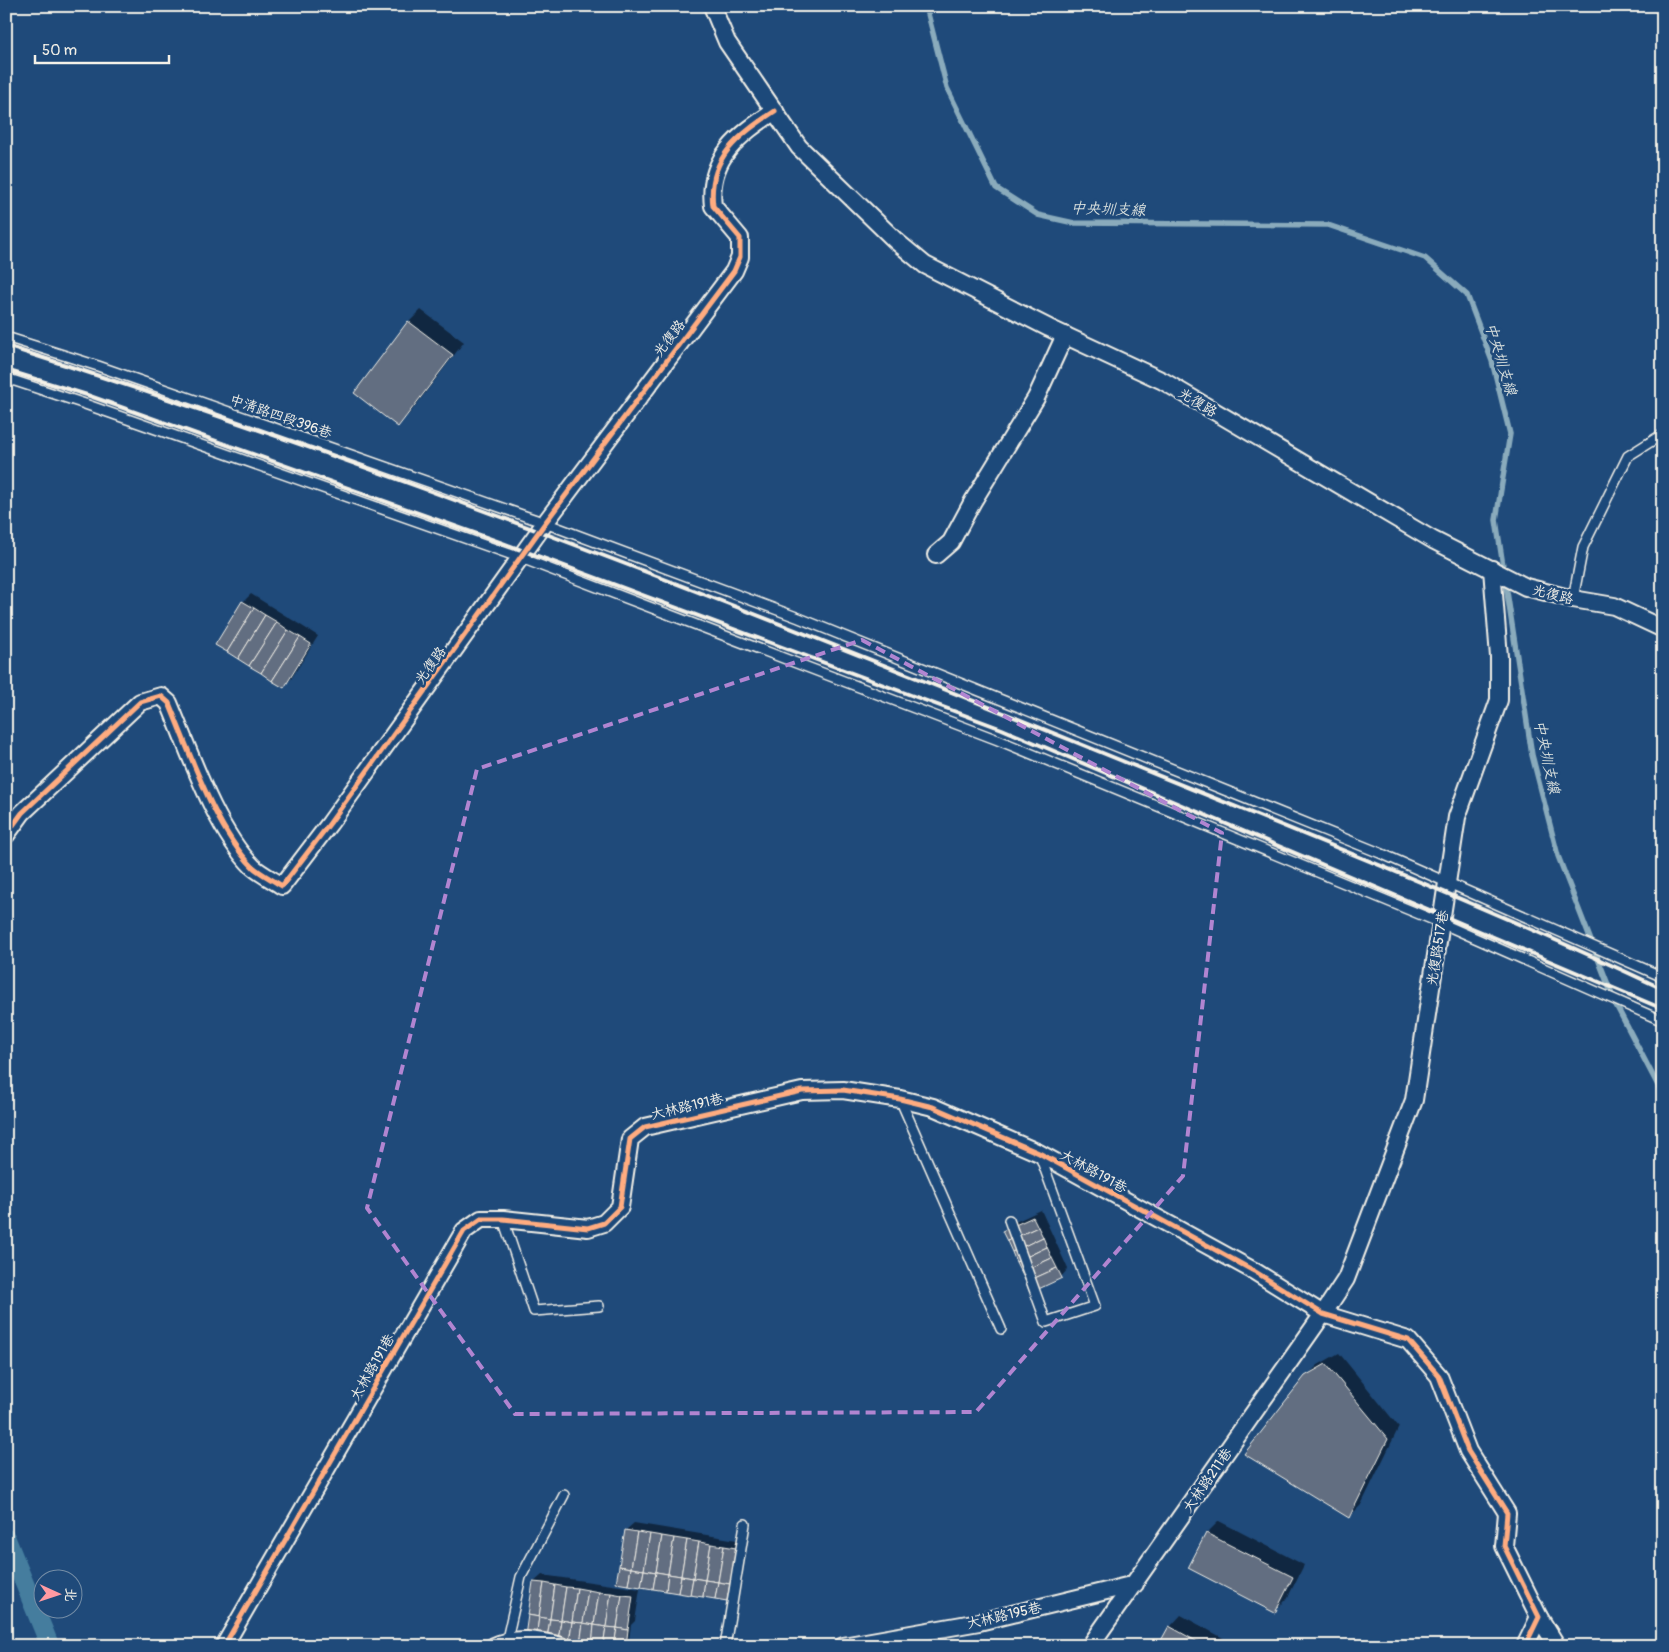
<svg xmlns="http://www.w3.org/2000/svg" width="1669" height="1652" font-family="Pangolin,'LXGW WenKai TC',sans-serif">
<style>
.shadow{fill:#0007}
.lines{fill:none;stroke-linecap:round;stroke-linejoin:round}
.stream{stroke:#8aabbc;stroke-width:5.5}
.canal{stroke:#447d9e;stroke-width:19}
.building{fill:#626e81;stroke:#f4f1e8}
.service-casing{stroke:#f4f1e8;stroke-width:12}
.minor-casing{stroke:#f4f1e8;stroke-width:20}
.service{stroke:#1f4a7a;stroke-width:9}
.minor{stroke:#1f4a7a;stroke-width:16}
.rail{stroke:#f4f1e8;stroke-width:4}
.cycleway-casing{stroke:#1f4a7a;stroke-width:8}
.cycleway{stroke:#ffac80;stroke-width:5}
.marked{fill:none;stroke:#b185d1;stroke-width:4;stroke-dasharray:10 6;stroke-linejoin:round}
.labels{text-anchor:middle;stroke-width:5;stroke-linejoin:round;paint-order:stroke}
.street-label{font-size:14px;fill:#f4f1e8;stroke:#1f4a7a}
.water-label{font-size:15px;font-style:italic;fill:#dae0dd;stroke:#1f4a7a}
</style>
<rect width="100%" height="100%" fill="#1f4a7a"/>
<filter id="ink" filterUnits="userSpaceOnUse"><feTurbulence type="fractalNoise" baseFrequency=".02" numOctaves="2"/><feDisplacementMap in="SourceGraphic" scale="10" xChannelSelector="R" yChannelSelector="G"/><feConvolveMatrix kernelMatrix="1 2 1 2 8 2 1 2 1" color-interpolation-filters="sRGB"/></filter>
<g filter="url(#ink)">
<g class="shadow">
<path d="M421 310 464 342 410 413 398 425 356 393 409 322Z"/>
<path d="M251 594 318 636 291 679 284 686 217 644 243 602Z"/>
<path d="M1041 1210 1068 1269 1061 1277 1004 1231 1011 1224Z"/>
<path d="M1339 1353 1399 1427 1361 1505 1349 1517 1306 1377 1318 1365Z"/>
<path d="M1219 1521 1304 1565 1287 1599 1275 1611 1190 1568 1207 1533Z"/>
<path d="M634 1523 743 1541 730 1597 727 1600 626 1530Z"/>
<path d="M542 1575 640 1589 635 1621 631 1625 628 1646H600L534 1582Z"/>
<path d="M1181 1615 1223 1638 1221 1643 1227 1646H1160L1170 1627Z"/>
</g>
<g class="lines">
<path class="stream" d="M926 6 947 88 996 188 1038 215 1074 223 1328 225 1425 258 1467 295 1492 361 1510 434 1496 520 1532 755 1558 856 1616 1005 1663 1095"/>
<path class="canal" d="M6 1538 50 1646"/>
</g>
<g class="building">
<path d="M408 321 453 355 398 427 354 393Z"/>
<path d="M242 601 254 608 227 652 215 645Z"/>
<path d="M254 608 265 615 238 659 227 652Z"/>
<path d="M265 615 277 622 249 666 238 659Z"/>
<path d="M277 622 288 630 261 673 249 666Z"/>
<path d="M288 630 300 637 272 681 261 673Z"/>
<path d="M300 637 311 644 284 688 272 681Z"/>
<path d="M1033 1217 1038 1227 1007 1241 1002 1231Z"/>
<path d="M1038 1227 1043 1237 1012 1252 1007 1241Z"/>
<path d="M1043 1237 1047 1247 1016 1262 1012 1252Z"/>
<path d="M1047 1247 1052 1258 1021 1272 1016 1262Z"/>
<path d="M1052 1258 1057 1268 1026 1282 1021 1272Z"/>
<path d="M1057 1268 1062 1278 1030 1293 1026 1282Z"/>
<path d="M1326 1364 1388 1439 1349 1518 1244 1454 1305 1376Z"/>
<path d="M625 1530 637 1532 631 1568 619 1566Z"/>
<path d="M637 1532 650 1534 644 1570 631 1568Z"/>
<path d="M1206 1533 1293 1577 1275 1613 1188 1568Z"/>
<path d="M650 1534 662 1536 656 1572 644 1570Z"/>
<path d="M662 1536 674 1538 668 1574 656 1572Z"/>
<path d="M674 1538 687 1540 681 1576 668 1574Z"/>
<path d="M687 1540 699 1542 693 1578 681 1576Z"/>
<path d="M699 1542 711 1544 705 1580 693 1578Z"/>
<path d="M711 1544 724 1546 718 1582 705 1580Z"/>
<path d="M724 1546 736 1548 730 1584 718 1582Z"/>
<path d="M619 1566 631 1568 628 1585 616 1583Z"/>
<path d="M631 1568 644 1570 641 1587 628 1585Z"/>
<path d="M644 1570 656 1572 653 1589 641 1587Z"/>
<path d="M656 1572 668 1574 666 1591 653 1589Z"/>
<path d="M668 1574 681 1576 678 1593 666 1591Z"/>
<path d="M681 1576 693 1578 690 1595 678 1593Z"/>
<path d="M693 1578 705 1580 703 1597 690 1595Z"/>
<path d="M705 1580 718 1582 715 1599 703 1597Z"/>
<path d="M533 1582 544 1583 539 1617 528 1615Z"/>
<path d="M718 1582 730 1584 727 1601 715 1599Z"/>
<path d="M544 1583 555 1585 550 1619 539 1617Z"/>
<path d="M555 1585 566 1587 561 1620 550 1619Z"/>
<path d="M566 1587 577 1588 572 1622 561 1620Z"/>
<path d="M577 1588 588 1590 583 1623 572 1622Z"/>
<path d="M588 1590 599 1592 594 1625 583 1623Z"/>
<path d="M599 1592 611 1593 606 1627 594 1625Z"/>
<path d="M611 1593 622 1595 617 1628 606 1627Z"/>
<path d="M622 1595 633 1596 628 1630 617 1628Z"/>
<path d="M528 1615 539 1617 536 1638 525 1636Z"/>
<path d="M539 1617 550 1619 547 1639 536 1638Z"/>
<path d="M550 1619 561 1620 558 1641 547 1639Z"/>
<path d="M561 1620 572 1622 569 1643 558 1641Z"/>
<path d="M572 1622 583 1623 580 1644 569 1643Z"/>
<path d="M583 1623 594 1625 592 1646 580 1644Z"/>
<path d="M594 1625 606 1627 603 1646H592Z"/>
<path d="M1169 1626 1205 1646H1158Z"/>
<path d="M606 1627 617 1628 614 1646H603Z"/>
<path d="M617 1628 628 1630 626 1646H614Z"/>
</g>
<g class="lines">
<defs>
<g id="service">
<path d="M6 337 98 366 545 523 799 618 1380 853 1663 977"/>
<path d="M6 378 82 403 521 558 998 740 1441 923 1663 1021"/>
<path d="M1573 599 1583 547 1628 456 1663 434"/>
<path d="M900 1099 1001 1329"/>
<path d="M503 1219 534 1311 599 1306"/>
<path d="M1009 1220 1046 1322 1095 1306 1039 1153"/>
<path d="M507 1639 521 1577 564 1495"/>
<path d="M725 1646 745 1524"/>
</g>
<g id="minor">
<path d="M712 6 727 42 799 147 896 241 925 265 1049 328 1163 381 1433 540 1526 587 1573 599 1614 606 1663 629"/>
<path d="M936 555 951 542 973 501 1036 398 1065 335"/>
<path d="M6 835 22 813 140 702 161 696 169 703C190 753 215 829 253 867 261 874 273 880 282 886L330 823 545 523 734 271 740 257V238L713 206C707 158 739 135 775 111"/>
<path d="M1539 1617 1557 1646"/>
<path d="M224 1646 464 1231 481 1219H503L588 1228 604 1223 620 1207 630 1139 645 1127 802 1091 843 1090 900 1099 933 1107 1039 1153 1254 1271 1323 1314 1408 1340 1439 1376 1468 1451 1507 1513 1504 1546 1539 1617 1525 1646"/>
<path d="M494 1646C515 1636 539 1640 561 1646"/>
<path d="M843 1646 979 1622 1135 1584"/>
<path d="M1090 1646 1323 1314 1346 1279 1414 1100 1457 817 1499 700V657L1492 569"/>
</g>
</defs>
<use href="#service" class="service-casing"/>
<use href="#minor" class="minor-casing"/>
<use href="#service" class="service"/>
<use href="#minor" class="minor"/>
<g class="rail">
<path d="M6 346C370 461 725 600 1078 743 1274 823 1472 899 1663 989"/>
<path d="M6 370 87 395 505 544 1002 729 1663 1009"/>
</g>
<defs>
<g id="cycleway">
<path d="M6 835 22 813 140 702 161 696 169 703C190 753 215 829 253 867 261 874 273 880 282 886L330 823 545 523 734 271 740 257V238L713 206C707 158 739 135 775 111"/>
<path d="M224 1646 464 1231 481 1219H503L588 1228 604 1223 620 1207 630 1139 645 1127 802 1091 843 1090 900 1099 933 1107 1039 1153 1254 1271 1323 1314 1408 1340 1439 1376 1468 1451 1507 1513 1504 1546 1539 1617 1525 1646"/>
</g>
</defs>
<use href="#cycleway" class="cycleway-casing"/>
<use href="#cycleway" class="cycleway"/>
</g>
</g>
<path class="marked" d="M862 640 1222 833 1183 1176 976 1412 515 1414 367 1208 477 769Z"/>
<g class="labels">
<g class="street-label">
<text transform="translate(669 338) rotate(-53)" y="5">光復路</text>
<text transform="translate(1198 402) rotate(31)" y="5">光復路</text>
<text transform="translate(281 416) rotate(19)" y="5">中清路四段396巷</text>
<text transform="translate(1553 594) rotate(14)" y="5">光復路</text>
<text transform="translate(430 665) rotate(-54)" y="5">光復路</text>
<text transform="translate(1437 948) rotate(-81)" y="5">光復路517巷</text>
<text transform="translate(687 1106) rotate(-13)" y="5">大林路191巷</text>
<text transform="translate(1094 1171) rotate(29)" y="5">大林路191巷</text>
<text transform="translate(372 1367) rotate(-60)" y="5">大林路191巷</text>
<text transform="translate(1207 1480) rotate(-55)" y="5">大林路211巷</text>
<text transform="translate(1004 1615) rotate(-13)" y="5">大林路195巷</text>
</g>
<g class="water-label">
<text transform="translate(1108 209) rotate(2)" y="5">中央圳支線</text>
<text transform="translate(1501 359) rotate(73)" y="5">中央圳支線</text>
<text transform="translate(1547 757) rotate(78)" y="5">中央圳支線</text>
</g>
</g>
<rect width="1669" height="1652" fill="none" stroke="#1f4a7a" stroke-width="25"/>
<rect x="12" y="12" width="1644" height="1627" fill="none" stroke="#f4f1e8" stroke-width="2" filter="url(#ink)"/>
<g transform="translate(58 1594) rotate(93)"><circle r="24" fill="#1f4a7a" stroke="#748da6"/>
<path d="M0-4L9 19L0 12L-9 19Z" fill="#ff9aa2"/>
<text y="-8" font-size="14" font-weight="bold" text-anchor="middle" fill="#f4f1e8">北</text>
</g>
<path d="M35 55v8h134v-8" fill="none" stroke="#f4f1e8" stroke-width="2.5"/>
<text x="42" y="55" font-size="15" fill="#f4f1e8" stroke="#1f4a7a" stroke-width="4" paint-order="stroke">50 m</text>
</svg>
